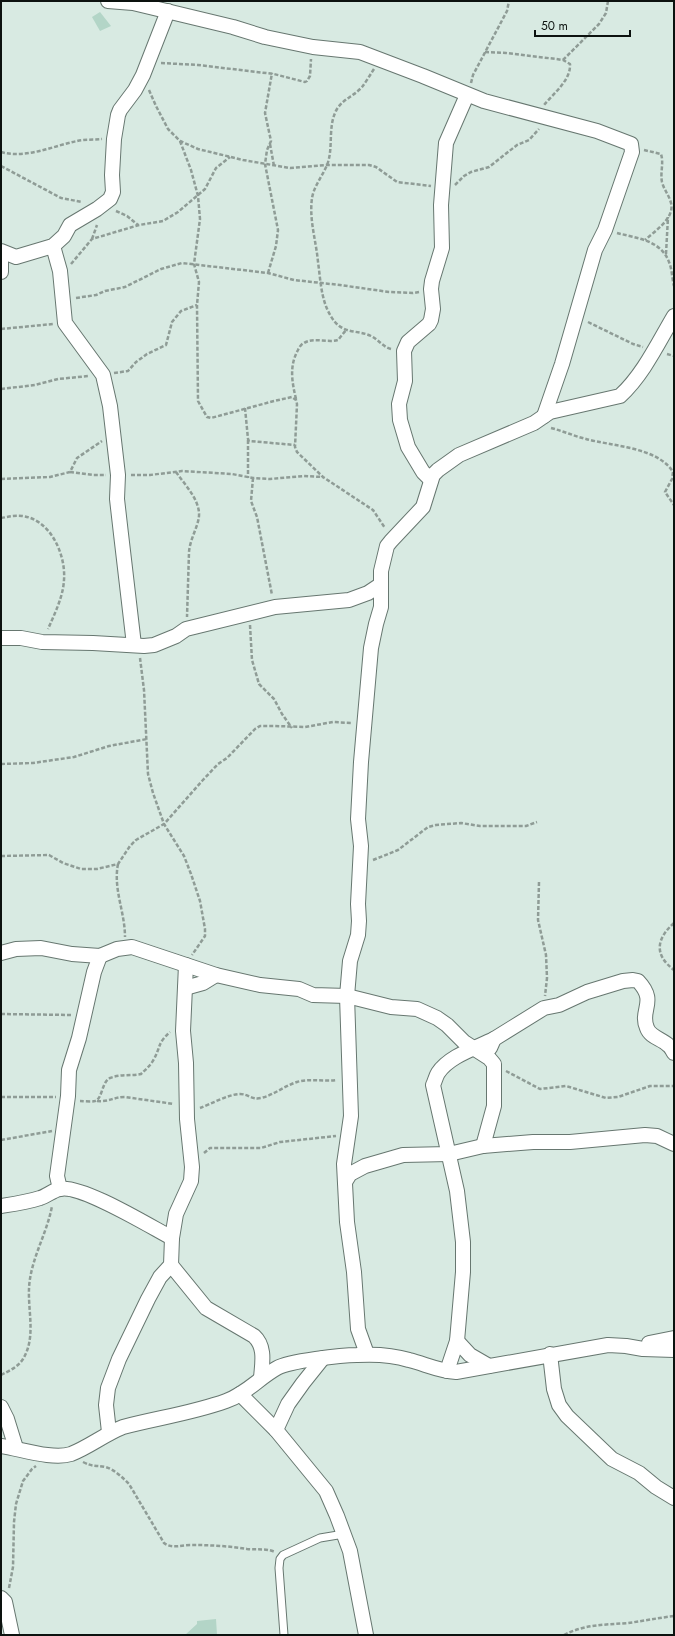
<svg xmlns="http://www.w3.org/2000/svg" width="675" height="1636" font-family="Jost,sans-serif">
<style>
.building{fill:#b3d5c7}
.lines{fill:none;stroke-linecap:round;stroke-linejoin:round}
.lane-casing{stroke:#677770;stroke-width:9}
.street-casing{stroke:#677770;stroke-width:16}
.path{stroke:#8f9c96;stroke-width:2.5;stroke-dasharray:4 2;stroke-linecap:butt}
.lane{stroke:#fff;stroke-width:7}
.street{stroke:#fff;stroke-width:14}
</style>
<rect width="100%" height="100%" fill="#d8eae2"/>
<g class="building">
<polygon points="100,12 111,26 100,31 92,17"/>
<polygon points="216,1619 217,1635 185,1635 197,1624 197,1621"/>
</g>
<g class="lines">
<g class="lane-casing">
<polyline id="lane" points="284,1635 279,1568 280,1559 283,1555 320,1538 344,1534"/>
</g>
<g class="street-casing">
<g id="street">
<polyline points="108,1 133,3 233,27 265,37 313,47 360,52 423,76 484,101 597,131 631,144 632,152 605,230 595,250 562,364 544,416"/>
<polyline points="53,246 60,271 65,323 103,375 110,406 118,475 117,499 121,534 134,645"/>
<polyline points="1,251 16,257 53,246 64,236 70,225 97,209 110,199 113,192 112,175 114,139 118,115 120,110 135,90 143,75 168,11"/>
<polyline points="1,257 1,272"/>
<polyline points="431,480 423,472 408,447 400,420 399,404 405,381 404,351 408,342 429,324 431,320 433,309 431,289 432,281 442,248 441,205 446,143 467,95"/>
<polyline points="1,638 21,638 42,642 93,643 144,646 154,645 176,636 186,629 275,607 349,600 368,593 380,585"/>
<polyline points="1,953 16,949 41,948 72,954 100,956 117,949 132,947 216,975 260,985 299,989 313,995 347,996 391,1007 417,1009 437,1018 447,1025 464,1042 489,1058 494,1064 494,1106 483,1146"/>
<polyline points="185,988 203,983 216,975"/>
<path d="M490,1048L494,1039L544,1008L559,1005L587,992L623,981L633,980L638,981C658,1002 639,1010 647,1028C650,1037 662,1039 668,1045C671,1047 672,1050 674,1053"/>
<polyline points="345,1182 350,1174 365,1166 403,1155 449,1154 483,1146 533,1142 570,1142 645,1135 657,1136 674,1144"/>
<polyline points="60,1189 57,1176 68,1096 69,1070 79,1038 94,972 100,956"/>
<path d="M1,1206C14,1204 28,1202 40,1198C47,1196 53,1190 60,1189C81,1184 151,1227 172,1238"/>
<path d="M171,1265L206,1308L254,1336C266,1347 262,1364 261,1378"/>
<polyline points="457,1341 470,1355 489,1366"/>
<polyline points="649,1343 674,1338"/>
<path d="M367,1354L358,1329L354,1272L347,1222L344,1164L351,1116L347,996L350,961L358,935L359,921L358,904L361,846L358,819L361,762L371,648L376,624L381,607V571L387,546L391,541L423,507L433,475L438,470L459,455L534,423L550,412L620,396C643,375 658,343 674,316"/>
<polyline points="550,1354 554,1389 559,1405 567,1416 612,1459 639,1473 656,1487 674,1498"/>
<path d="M447,1371L457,1341L463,1272V1242L457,1191L433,1085C435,1081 436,1076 438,1073C449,1056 476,1048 494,1039"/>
<polyline points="240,1394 276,1430 326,1491 337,1516 350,1551 366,1635"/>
<polyline points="1,1407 7,1419 16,1448"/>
<polyline points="276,1430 288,1404 303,1383 323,1358"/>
<polyline points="109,1432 106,1405 108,1388 119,1359 148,1299 160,1277 171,1265 172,1238 176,1214 191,1181 192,1167 187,1119 186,1063 183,1031 186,965"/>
<path d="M1,1446C21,1449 53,1460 71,1454C89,1447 105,1434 123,1427C157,1418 193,1413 226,1401C246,1394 259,1378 277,1368C289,1361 342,1355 357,1355C374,1354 393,1355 409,1360C425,1364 439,1371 456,1372L608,1345L626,1346L643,1349L674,1350"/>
<polyline points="1,1598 5,1602 12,1635"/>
</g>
</g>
<g class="path">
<path d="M485,52L506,53L556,59L563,60L570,64C571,80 554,93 544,105"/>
<polyline points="563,60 599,24 606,13 608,1"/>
<polyline points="161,63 198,65 274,74 305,82 307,81 310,76 311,59"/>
<path d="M374,69C370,75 366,82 362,87C354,96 343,99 337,109C327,126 334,148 327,165C322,177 314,186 312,198C309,220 316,240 318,262C321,283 321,305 335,322C345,334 359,330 371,336C379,340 383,347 391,349"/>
<polyline points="471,83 473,75 507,11 509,1"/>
<polyline points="149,90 156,106 168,129 180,141 198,149 243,160 290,168 327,165 369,165 376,167 397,182 431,186"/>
<polyline points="180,141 191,170 198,196 200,219 194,264 199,282 197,305 198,401 207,417 211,418 274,401 292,397 296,400 297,404 295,447 297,452 323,477 373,510 385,528"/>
<polyline points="270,144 274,166"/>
<path d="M644,150L661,154C664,163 660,173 662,182C664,190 669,195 671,203C675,218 655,231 645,240"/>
<path d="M1,152C26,159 53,146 77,141C85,139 94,140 102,139"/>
<polyline points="1,166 61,198 82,202"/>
<polyline points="455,185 464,176 471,172 489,167 517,145 529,140 539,129"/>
<polyline points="116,211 127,216 138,225"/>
<path d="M617,233C636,238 661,240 669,262C672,269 672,278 674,286"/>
<polyline points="92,239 97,225"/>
<polyline points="666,254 668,217"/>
<polyline points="71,264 92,239 139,225 163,221 178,212 205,189 216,168 230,157"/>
<polyline points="268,273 276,246 278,230 265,164 267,150 271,141 265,113 272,73"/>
<polyline points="76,298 96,295 105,291 125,287 161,269 182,263 268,273 294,280 340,285 389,292 413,293 419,292"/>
<polyline points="588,322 633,344 643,347"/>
<polyline points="1,329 53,324"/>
<polyline points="667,354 674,356"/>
<polyline points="114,373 128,371 136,362 147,354 166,345 172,322 181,311 197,305"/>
<polyline points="1,389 35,385 58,379 89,376"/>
<path d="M296,399C292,382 289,366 298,350C299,348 301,344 304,343C313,337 328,343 338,340L346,330"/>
<polyline points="245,408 248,439 249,441 295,445"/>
<path d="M551,428C563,431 574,436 586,439C611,446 658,447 673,472L672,479L665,492L674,505"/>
<polyline points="248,440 248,478"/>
<polyline points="70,472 93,475 106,475"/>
<path d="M176,472C185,485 200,500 199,516C198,527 190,539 189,552L187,617"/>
<polyline points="131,475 150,475 182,471 232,474 253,478 270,479 304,476 323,477"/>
<polyline points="253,478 251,501 257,517 272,595"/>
<polyline points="1,479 50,477 70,472 77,458 102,441"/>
<path d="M1,518C8,517 15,515 22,516C50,519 66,554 64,580C63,597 55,613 48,629"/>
<polyline points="250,625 252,660 259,684 274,699 282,714 292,728"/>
<polyline points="140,658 144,690 148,774 153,793 164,824 184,856 191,874 200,901 205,929 205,936 192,955"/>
<polyline points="1,764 33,763 74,757 109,746 147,739"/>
<polyline points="1,856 49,855 63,863 81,869 97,869 118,864 130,846 136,840 164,824 202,781 218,764 227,758 255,729 260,726 274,726 305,727 333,722 351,723"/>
<polyline points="373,860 398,850 428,827 436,825 461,823 480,826 526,826 537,822"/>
<path d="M118,864C113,889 125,912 125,937"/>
<polyline points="539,882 538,920 546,955 547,978 545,996"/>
<path d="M674,923C656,939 654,955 674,970"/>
<polyline points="1,1014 72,1015"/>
<polyline points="506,1071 540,1089 566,1086 606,1098 618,1097 650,1086 674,1086"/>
<polyline points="1,1097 56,1097"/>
<path d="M80,1101C84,1101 91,1102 95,1101C103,1098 101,1083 110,1078C120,1074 131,1076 141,1074C146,1069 151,1065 154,1059C161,1046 157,1044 170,1032"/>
<path d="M97,1101C110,1102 113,1097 125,1097L174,1104"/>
<path d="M200,1108C211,1104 229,1094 240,1094C249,1094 251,1100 261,1098C274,1095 284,1086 297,1082C310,1078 324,1082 337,1080"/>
<polyline points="1,1140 52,1131"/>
<polyline points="204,1153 210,1148 261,1148 280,1142 336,1136"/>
<path d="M1,1375C9,1371 18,1367 23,1359C36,1338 28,1312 29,1289C30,1260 47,1234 52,1206"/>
<path d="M83,1462C93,1467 95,1465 105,1467C114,1469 123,1478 129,1484L164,1543C172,1549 181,1545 191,1545C210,1545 229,1546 247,1549C257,1550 266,1548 275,1552"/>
<polyline points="9,1588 13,1567 14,1522 16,1504 23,1481 32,1469 36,1466"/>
<path d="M564,1635C585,1624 605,1625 628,1623C643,1621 658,1618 674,1616"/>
</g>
<use href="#lane" class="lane"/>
<use href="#street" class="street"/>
</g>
<rect width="675" height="1636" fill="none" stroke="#0c120f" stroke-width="4"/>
<path d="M535 30v6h95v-6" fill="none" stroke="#0c120f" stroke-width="2"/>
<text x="541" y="30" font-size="12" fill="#0c120f" stroke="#d8eae2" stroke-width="3" paint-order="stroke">50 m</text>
</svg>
